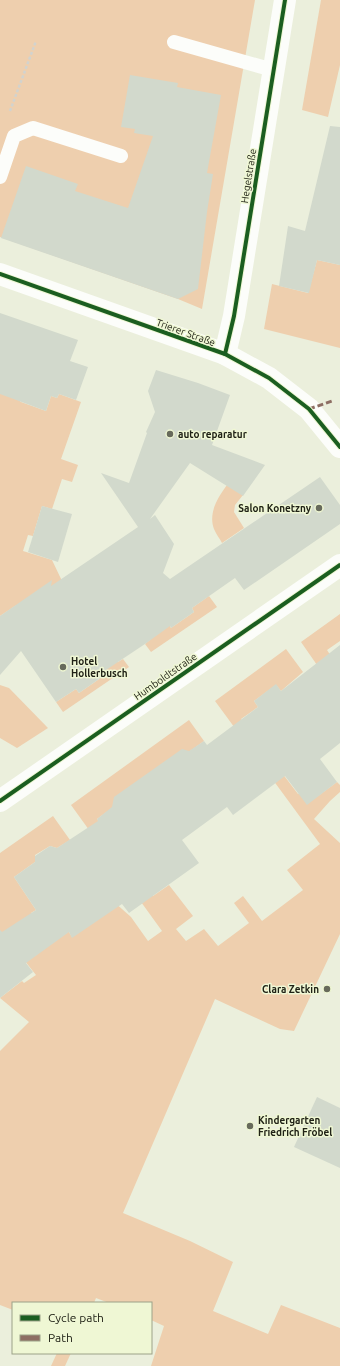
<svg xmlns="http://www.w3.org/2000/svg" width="340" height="1366" font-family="Ubuntu,sans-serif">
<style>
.green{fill:#eecfae}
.building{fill:#d2d9cc}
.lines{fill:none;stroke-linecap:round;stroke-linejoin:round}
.path{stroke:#d2d3ce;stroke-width:2.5;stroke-dasharray:3 2;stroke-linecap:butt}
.lane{stroke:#fcfdfa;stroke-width:14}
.street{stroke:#fcfdfa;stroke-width:22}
.secondary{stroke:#fcfdfa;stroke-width:22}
.quiet{stroke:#8d6e63;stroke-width:3;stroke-dasharray:6 3;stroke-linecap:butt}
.cycleway-casing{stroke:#eff7d4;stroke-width:6}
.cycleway{stroke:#1b5e20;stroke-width:4}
.poi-dot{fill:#676a5b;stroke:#eff7d4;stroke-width:1.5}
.labels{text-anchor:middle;stroke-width:3;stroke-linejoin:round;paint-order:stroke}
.street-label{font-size:10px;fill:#202216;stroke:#eff7d4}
.poi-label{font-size:10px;font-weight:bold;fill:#202216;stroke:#eff7d4;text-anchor:start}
</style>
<rect width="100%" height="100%" fill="#ebefdc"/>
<g class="green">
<polygon points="0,0 255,0 202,309 178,299 0,237"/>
<polygon points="321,0 340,0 340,65 328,117 302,110"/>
<polygon points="317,260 340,265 340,348 264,329 272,284 308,293"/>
<polygon points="0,386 21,402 46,411 51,396 57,398 59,394 81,402 61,459 78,465 72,482 62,479 52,509 42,506 33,536 28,535 23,551 52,560 62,581 15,606 0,616"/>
<path d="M227,485L243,495L235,505L234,512L244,528L222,543C220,539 216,534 214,529C208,513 218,497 227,485Z"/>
<polygon points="209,596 217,607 151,652 145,644 151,639 149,636 168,623 171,628 194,612 192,608"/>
<polygon points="340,614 340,641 327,650 340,670 340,698 301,642"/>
<polygon points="286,649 303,672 281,691 276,685 254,701 258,707 241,719 298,794 318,796 337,782 340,785 340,792 330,801 314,819 340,843 340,934 294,1031 280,1029 215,999 123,1213 190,1241 233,1262 213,1311 268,1334 281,1305 340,1328 340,1366 151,1366 164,1326 151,1320 151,1303 109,1303 96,1298 94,1303 13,1303 13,1310 0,1305 0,1051 29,1022 0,998 22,981 24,983 36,975 17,951 0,950 0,853 53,816 70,840 57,848 50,846 35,855 35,862 14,877 36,910 31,913 69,932 72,937 113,901 131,917 148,941 162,931 71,805 189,720 204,741 97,819 153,896 169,885 193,916 176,929 186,941 204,929 218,946 249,923 234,903 243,896 262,921 303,890 287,870 320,844 215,701"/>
<polygon points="116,659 118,662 123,659 129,667 63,712 56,702 76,689 79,693 102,677 98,671"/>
<polygon points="0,685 9,688 48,728 17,748 0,738"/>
<polygon points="57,1353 71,1353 65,1366 51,1366"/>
</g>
<g class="building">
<polygon points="130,75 178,83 177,87 221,95 207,173 213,174 207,212 198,289 178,299 1,238 26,166 78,184 75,191 128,208 153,136 134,133 135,129 121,127"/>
<polygon points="330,126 340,127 340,265 317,260 309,293 279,286 288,226 305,231"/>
<polygon points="0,313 78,340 70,361 88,367 76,400 59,394 57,398 51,396 46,411 0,394"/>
<polygon points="156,370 198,383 230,395 212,445 265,465 243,496 190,463 150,519 155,515 174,544 163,573 170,579 320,477 340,505 340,524 244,590 235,578 192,608 194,612 171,628 170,626 145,644 100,674 102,677 79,693 76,689 56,702 21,651 0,675 0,616 52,580 51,586 138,527 101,473 129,483 147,433 146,432 155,412 148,391"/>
<polygon points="42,506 72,514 58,562 28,552"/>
<polygon points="340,645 340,743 320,759 337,782 307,805 285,776 233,815 227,807 182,840 199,863 129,913 122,904 72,938 69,932 26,963 33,972 0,998 0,930 2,932 36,910 14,877 35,862 35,856 50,846 57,848 98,821 97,819 112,807 114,797 182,749 189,751 204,741 207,745 258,707 254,701 276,684 281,691"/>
<polygon points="317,1097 340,1108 340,1168 294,1147"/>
</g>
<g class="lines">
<polyline class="path" points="10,111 36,41"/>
<g class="lane">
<polyline points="174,42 273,70"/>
<polyline points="0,177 14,136 33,128 121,156"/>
</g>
<polyline class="street" points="225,354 234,316 285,0"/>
<g class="secondary">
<polyline points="0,274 225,354 269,378 309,409 340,447"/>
<polyline points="0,801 340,565"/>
</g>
<polyline class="quiet" points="309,409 332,401"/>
<g class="cycleway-casing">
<g id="cycleway">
<polyline points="0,274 225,354 269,378 309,409 340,447"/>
<polyline points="225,354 234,316 285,0"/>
<polyline points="0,801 340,565"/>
</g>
</g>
<use href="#cycleway" class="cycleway"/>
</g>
<g class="poi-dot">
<circle cx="170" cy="434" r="4"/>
<circle cx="319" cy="508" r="4"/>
<circle cx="63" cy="667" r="4"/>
<circle cx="327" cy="989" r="4"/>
<circle cx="250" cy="1126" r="4"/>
</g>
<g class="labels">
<g class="street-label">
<text transform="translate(248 176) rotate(-81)" y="4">Hegelstraße</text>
<text transform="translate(186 332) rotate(20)" y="4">Trierer Straße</text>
<text transform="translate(165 676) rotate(-35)" y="4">Humboldtstraße</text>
</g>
<g class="poi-label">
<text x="178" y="438">auto reparatur</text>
<text x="311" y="512" text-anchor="end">Salon Konetzny</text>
<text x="71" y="665">Hotel<tspan x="71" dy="12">Hollerbusch</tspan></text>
<text x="319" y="993" text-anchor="end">Clara Zetkin</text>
<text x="258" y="1124">Kindergarten<tspan x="258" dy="12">Friedrich Fröbel</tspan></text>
</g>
</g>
<rect x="12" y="1302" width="140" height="52" fill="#eff7d4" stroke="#9ca288"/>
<rect x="20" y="1315" width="20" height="6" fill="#1b5e20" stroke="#9ca288"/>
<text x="48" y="1322" font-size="12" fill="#202216">Cycle path</text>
<rect x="20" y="1335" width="20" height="6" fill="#8d6e63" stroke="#9ca288"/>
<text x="48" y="1342" font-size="12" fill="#202216">Path</text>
</svg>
